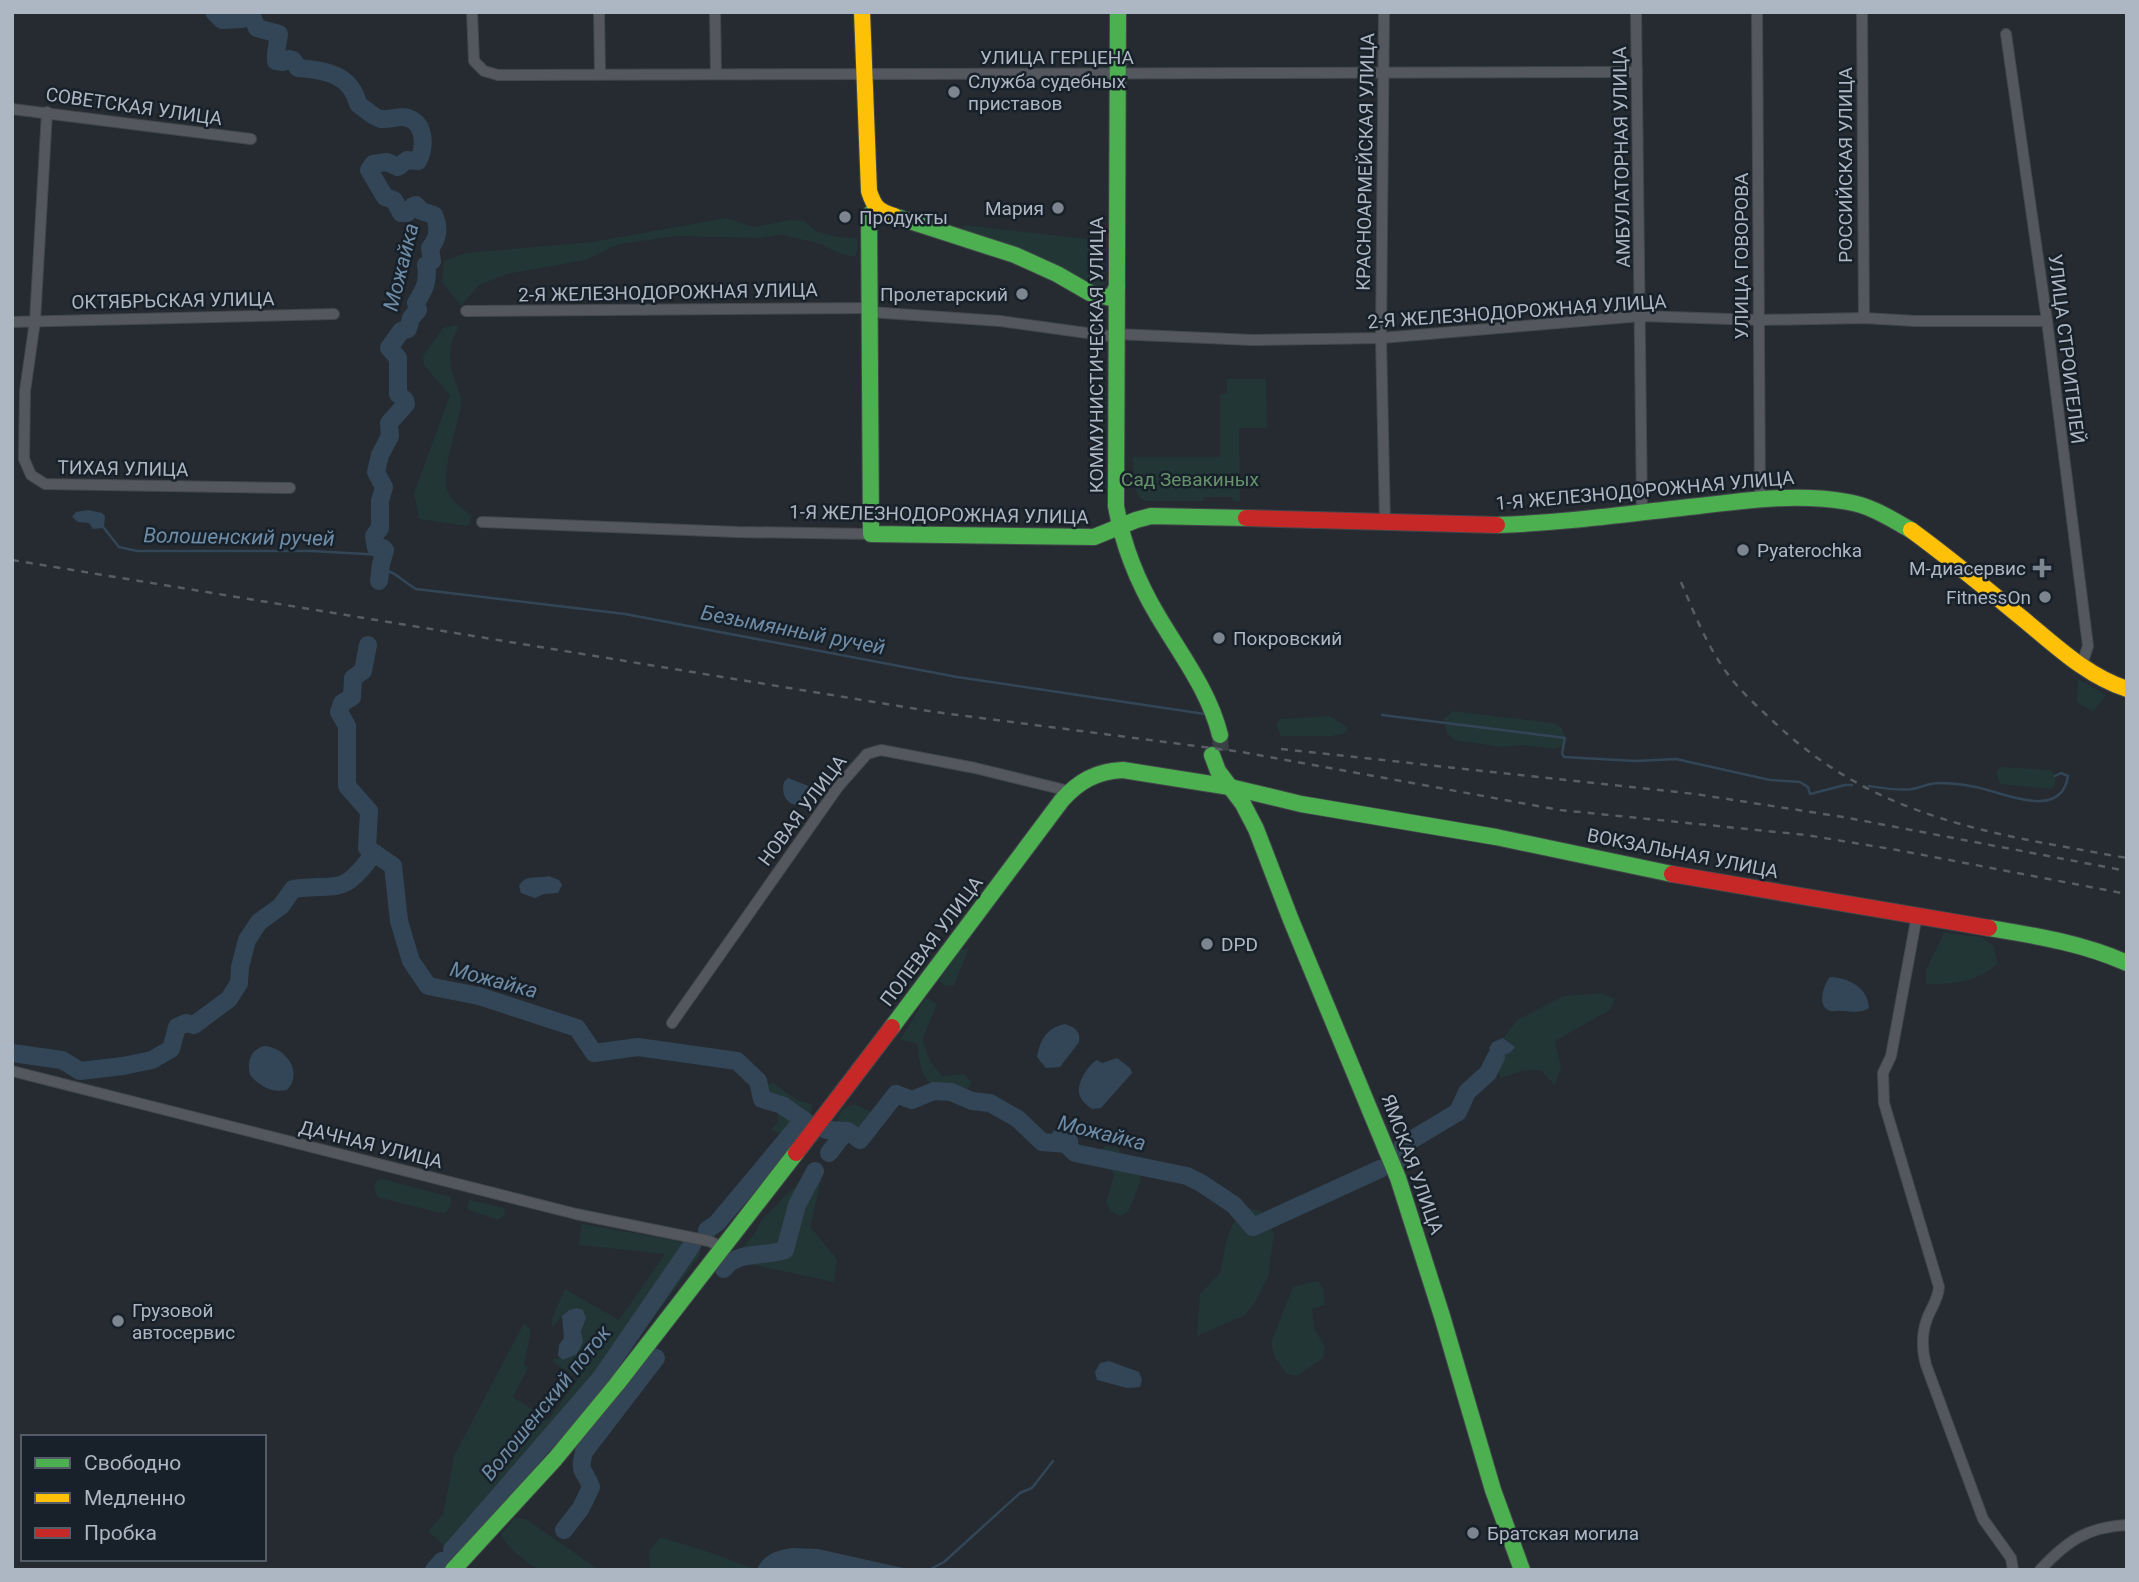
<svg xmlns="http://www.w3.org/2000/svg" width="2139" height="1582" font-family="Roboto,sans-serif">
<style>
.green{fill:#223636}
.water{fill:#324658}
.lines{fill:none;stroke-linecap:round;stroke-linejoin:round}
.stream{stroke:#324658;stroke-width:2.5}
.river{stroke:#324658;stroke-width:18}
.secondary-tunnel{stroke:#394046;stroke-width:16;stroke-dasharray:16 8;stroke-linecap:butt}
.street-casing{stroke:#42474b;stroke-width:12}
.fast-casing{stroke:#42474b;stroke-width:18}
.slow-casing{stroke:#42474b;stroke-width:18}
.jam-casing{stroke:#42474b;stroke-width:18}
.street{stroke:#54585e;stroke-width:10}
.fast{stroke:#4caf50;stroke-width:16}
.slow{stroke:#ffc107;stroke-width:16}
.jam{stroke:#c62828;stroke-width:16}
.rail{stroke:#575d62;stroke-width:2.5;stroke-dasharray:7 7;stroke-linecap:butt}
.poi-dot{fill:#7d8690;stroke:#18212a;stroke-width:2.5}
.labels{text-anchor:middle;stroke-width:5;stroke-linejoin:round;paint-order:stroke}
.street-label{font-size:19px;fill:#adb7c3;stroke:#18212a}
.poi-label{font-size:19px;fill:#adb7c3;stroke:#18212a;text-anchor:start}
.park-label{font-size:19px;fill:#66926b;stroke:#18212a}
.water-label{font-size:21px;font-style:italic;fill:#6e8ca6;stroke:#18212a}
</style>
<rect width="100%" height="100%" fill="#252b30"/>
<g class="green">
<polygon points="727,218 754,227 790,220 804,221 816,231 837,237 857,238 858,249 855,257 841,254 818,243 781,235 759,238 677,236 619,244 585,260 507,274 479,285 461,306 442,282 444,261 466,253 592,242"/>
<polygon points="964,225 1104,241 1105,290 1039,258 962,231"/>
<path d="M454,325L459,326C448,345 448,361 455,382C458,389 462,396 461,403C458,426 442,467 447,489C450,500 463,509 472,516L468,526L419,519L414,493L450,395L424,365L423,356L443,328Z"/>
<path d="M1227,379H1266L1267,428H1239L1240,501H1233V497H1204L1203,501H1145C1131,493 1134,472 1133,457H1220V394H1227Z"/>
<polygon points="2078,679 2106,695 2093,712 2077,702"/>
<polygon points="1453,711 1554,723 1562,728 1565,738 1563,746 1554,749 1522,745 1502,747 1454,740 1447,733 1444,719"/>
<polygon points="1330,716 1348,728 1344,734 1331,736 1281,736 1276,725 1281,719"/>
<polygon points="2000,767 2051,770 2055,776 2055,785 2051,789 2000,784 1996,773"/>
<path d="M1944,933L1980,937L1994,946L1997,964C1976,983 1954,984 1926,984V970Z"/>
<polygon points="969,948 954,986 944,985 939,981 960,950"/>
<polygon points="1601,993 1615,999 1610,1010 1555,1041 1561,1067 1555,1085 1540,1070 1521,1071 1501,1078 1497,1070 1501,1056 1510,1053 1509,1041 1503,1038 1517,1020 1564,996"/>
<path d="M926,997L937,1004L922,1040L930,1061L942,1076L964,1074L972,1082L959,1101C926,1082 921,1082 917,1043L900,1040Z"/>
<polygon points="773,1083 797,1100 812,1104 811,1111 783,1136 771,1129 778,1122 778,1113 763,1086"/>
<polygon points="854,1104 870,1112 871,1120 860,1131 839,1130 835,1126 842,1110"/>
<polygon points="1107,1146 1118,1148 1124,1158 1141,1170 1140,1182 1128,1212 1120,1216 1110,1211 1106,1203 1114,1175 1102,1149"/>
<polygon points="811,1171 819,1172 822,1176 810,1227 837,1259 834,1282 745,1263 739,1252 754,1234 763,1218"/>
<polygon points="382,1179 451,1197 451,1205 446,1213 436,1212 377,1197 374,1186 377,1180"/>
<polygon points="470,1200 504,1208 505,1214 498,1220 469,1210 467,1207"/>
<polygon points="1247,1208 1261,1211 1274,1233 1268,1277 1256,1301 1245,1315 1197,1336 1200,1294 1220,1273 1226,1243 1232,1225"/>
<path d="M584,1224L693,1244L699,1249L700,1255C627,1356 549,1450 465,1541L454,1552L450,1551L428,1531L443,1514L454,1456L524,1323L531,1330L524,1365L528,1368L513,1397L548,1420L578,1379L551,1360L559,1358L565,1360L581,1334L585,1321L577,1308L568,1310L552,1327V1318L565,1289L619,1320L665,1254L579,1245L581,1225Z"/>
<polygon points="1318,1281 1323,1288 1325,1305 1312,1309 1314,1328 1325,1347 1323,1358 1297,1376 1287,1374 1275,1358 1271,1343 1293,1287"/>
<path d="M515,1518L526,1519L599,1570C582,1570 559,1573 542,1570C532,1568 503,1544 501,1534Z"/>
<polygon points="660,1537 715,1554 757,1570 650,1570 649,1551"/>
</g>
<g class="water">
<polygon points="88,510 102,513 105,516 104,528 93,529 89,523 78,522 72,517 76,512"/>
<path d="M788,778L811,787L813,794L807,803C791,810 780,798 784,782Z"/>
<path d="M549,876L559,880L562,885L558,893L544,894L535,898L521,893L519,886C525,874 538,879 549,876Z"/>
<path d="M1830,977C1850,978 1868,988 1869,1008C1860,1014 1852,1011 1842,1011C1839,1010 1834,1012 1830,1011C1816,1006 1824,984 1830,977Z"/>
<path d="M1065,1024C1074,1027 1081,1031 1079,1042L1060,1067L1046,1068L1037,1057C1040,1039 1047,1028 1065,1024Z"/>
<path d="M1503,1038L1515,1047L1510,1053C1500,1056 1494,1059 1489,1048L1493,1042Z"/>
<path d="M264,1046C285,1047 304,1072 287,1090C272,1093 260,1087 250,1075C247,1062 250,1050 264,1046Z"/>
<path d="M1117,1058L1130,1068L1132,1073L1101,1108L1092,1109C1087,1105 1082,1102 1080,1096C1075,1085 1088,1065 1097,1060L1102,1063Z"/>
<path d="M1064,1128L1066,1132L1076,1133C1079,1139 1079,1148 1075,1153L1055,1150L1049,1143V1138L1055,1129Z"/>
<polygon points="577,1308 583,1310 586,1318 581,1332 583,1342 577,1354 563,1360 558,1356 559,1345 564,1338 562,1316 569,1310"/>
<polygon points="1109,1361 1139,1372 1142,1380 1140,1387 1127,1388 1097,1380 1095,1372 1100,1363"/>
<path d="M792,1548L818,1549L912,1570H757C762,1555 777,1550 792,1548Z"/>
</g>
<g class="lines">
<g class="stream">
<polyline points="104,528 119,547 137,551 312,551 383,555"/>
<path d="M381,569C395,571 403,582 416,589L625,614L957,677L1205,714"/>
<polyline points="1382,715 1565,738 1562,753 1564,757 1636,761 1676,759 1770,780 1800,782 1808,787 1810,794 1845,785 1852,785"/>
<path d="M1869,786C1882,788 1898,791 1912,789C1920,788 1929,783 1938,783C1955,783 1975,786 1991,791C2016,798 2062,816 2068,776L2061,773L2055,776"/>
<polyline points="929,1570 944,1562 1020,1493 1032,1488 1053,1461"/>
</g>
<g class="river">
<path d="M214,12L222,20L242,19L248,15L252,16L257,28L279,34C278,43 275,52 276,61L283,62L289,59L293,60L298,68C325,70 351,74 358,104C364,108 374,118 381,119C390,120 400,115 408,118C426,124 425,148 418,161L407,160L398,167L387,162L373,164L369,170L385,197L394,200L401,213H407L413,206L416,205L421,211L434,215C439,226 439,238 430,248L432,261L426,265C429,282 424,290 416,303L418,310L411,318L408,329L401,331L389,348L398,358V394L405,400L406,404L389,423L390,436L380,455L376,472L384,487L380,501V528L374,536L376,548H383L385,550L381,564L379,581"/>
<polyline points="368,645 363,671 353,678 352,697 342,703 339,712 347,726 347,786 369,811 367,848 393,866 399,921 411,961 428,986 479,996 577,1028 594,1053 638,1047 737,1061 758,1081 762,1099 782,1105 805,1121"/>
<path d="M12,1053L62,1060L80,1071L123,1066L152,1060L171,1049L177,1027L186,1023L194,1025L229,999L239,983L240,967L247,940L259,922L281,906L293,889C340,883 342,897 374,853"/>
<polyline points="826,1130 848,1131 860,1140 896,1094 912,1100 934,1091 951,1092 972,1101 990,1103 1018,1119 1042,1142 1066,1144 1075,1153 1187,1176 1201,1183 1234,1205 1253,1227 1380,1169"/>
<polyline points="829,1153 846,1131"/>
<polyline points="1399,1160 1402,1158 1403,1145 1458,1112 1467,1092 1488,1073 1496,1057"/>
<polyline points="707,1230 717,1223 803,1120"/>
<path d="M724,1269C737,1250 765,1257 785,1250L797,1205L815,1171"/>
<path d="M564,1530L581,1508L591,1487C585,1469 578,1475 584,1452L656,1358"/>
<polyline points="452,1550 600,1379 692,1245"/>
<polyline points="434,1570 442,1561"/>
</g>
<polyline class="secondary-tunnel" points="1220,735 1221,755"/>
<g class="street-casing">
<g id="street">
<polyline points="472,12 474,61 484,71 498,75 1637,72"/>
<polyline points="599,12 600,73"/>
<polyline points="715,12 716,74"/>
<polyline points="1384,12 1381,338 1385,522"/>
<polyline points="1636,12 1642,512"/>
<polyline points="1757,12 1760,499"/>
<polyline points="1862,12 1864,318"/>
<polyline points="2006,34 2047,321 2088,646 2081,667"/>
<polyline points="12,109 251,139"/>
<polyline points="47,112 35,321 25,391 24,459 31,475 45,484 290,488"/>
<polyline points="466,311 870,308"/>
<polyline points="870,312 1000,321 1116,337"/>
<polyline points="12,322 334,314"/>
<polyline points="1116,334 1252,340 1381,338 1641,316 1759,320 1864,318 1915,321 2047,321"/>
<polyline points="482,522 737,532 871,534"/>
<path d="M1917,915L1891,1056L1883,1073L1884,1103L1939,1287C1938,1300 1931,1308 1927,1319C1921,1335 1922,1350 1926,1365L1983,1519L2011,1558L2013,1570"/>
<polyline points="672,1023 838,787 867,754 881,750 975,768 1069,791"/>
<polyline points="12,1071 576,1214 709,1241 722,1247"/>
<path d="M2040,1570C2067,1541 2087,1527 2127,1525"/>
</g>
</g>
<g class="fast-casing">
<g id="fast">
<path d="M1118,12L1116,506C1123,546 1137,581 1158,616C1181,655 1209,691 1220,735"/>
<polyline points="877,209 869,215 871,534 1094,537 1136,520 1151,516 1246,518"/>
<polyline points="894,216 1015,255 1057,274 1090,293 1111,298 1117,287"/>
<path d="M1497,525C1565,523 1632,513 1699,506C1748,500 1799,493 1848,502C1872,506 1891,519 1911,530"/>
<polyline points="1212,755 1218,771 1243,804 1256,829 1291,920 1398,1178 1442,1316 1493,1490 1522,1570"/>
<path d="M1989,928C2037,936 2082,943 2127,963"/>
<path d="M892,1027L1062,800C1079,781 1097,771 1123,770L1230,787L1301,804L1496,837L1672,874"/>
<polyline points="453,1570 555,1459 617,1384 796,1153"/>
</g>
</g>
<g class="slow-casing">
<g id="slow">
<path d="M862,12L869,191C874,207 878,211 894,216"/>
<path d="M1911,530C1948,557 1982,585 2017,614C2052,642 2084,675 2127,689"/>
</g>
</g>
<g class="jam-casing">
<g id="jam">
<polyline points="1246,518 1497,525"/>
<polyline points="1672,874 1989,928"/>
<polyline points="796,1153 892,1027"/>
</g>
</g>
<use href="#street" class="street"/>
<use href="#fast" class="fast"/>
<use href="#slow" class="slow"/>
<use href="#jam" class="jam"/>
<g class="rail">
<polyline points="12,560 935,712 1242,752 1560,810 1806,835 1897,850 2127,894"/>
<path d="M1681,582C1694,613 1707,646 1727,673C1740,691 1758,707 1775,723C1878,820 1994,834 2127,858"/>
<polyline points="1281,749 1695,794 1843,817 2127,871"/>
</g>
</g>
<g class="poi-dot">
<circle cx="954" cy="92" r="7"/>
<circle cx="1058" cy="208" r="7"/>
<circle cx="845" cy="217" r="7"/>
<circle cx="1022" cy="294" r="7"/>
<circle cx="1743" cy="550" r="7"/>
<path d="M2038.5 557.5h7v7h7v7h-7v7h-7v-7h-7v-7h7z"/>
<circle cx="2045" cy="597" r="7"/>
<circle cx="1219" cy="638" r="7"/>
<circle cx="1207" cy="944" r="7"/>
<circle cx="118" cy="1321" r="7"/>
<circle cx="1473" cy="1533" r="7"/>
</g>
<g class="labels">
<g class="street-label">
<text x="1057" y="64">УЛИЦА ГЕРЦЕНА</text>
<text transform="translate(134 106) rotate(8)" y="7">СОВЕТСКАЯ УЛИЦА</text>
<text transform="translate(1621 157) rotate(-91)" y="7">АМБУЛАТОРНАЯ УЛИЦА</text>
<text transform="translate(1365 162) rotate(-89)" y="7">КРАСНОАРМЕЙСКАЯ УЛИЦА</text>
<text transform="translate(1845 165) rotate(-90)" y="7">РОССИЙСКАЯ УЛИЦА</text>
<text transform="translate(1741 256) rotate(-90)" y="7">УЛИЦА ГОВОРОВА</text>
<text transform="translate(668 292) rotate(-1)" y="7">2-Я ЖЕЛЕЗНОДОРОЖНАЯ УЛИЦА</text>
<text transform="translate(173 300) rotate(-1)" y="7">ОКТЯБРЬСКАЯ УЛИЦА</text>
<text transform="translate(1517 311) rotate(-4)" y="7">2-Я ЖЕЛЕЗНОДОРОЖНАЯ УЛИЦА</text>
<text transform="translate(2067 349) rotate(83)" y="7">УЛИЦА СТРОИТЕЛЕЙ</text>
<text transform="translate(1096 355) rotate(-90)" y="7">КОММУНИСТИЧЕСКАЯ УЛИЦА</text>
<text transform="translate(123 468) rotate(1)" y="7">ТИХАЯ УЛИЦА</text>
<text transform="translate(1645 490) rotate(-5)" y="7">1-Я ЖЕЛЕЗНОДОРОЖНАЯ УЛИЦА</text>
<text transform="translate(939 514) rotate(1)" y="7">1-Я ЖЕЛЕЗНОДОРОЖНАЯ УЛИЦА</text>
<text transform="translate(802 810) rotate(-53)" y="7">НОВАЯ УЛИЦА</text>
<text transform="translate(1683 853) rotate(11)" y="7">ВОКЗАЛЬНАЯ УЛИЦА</text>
<text transform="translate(931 941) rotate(-53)" y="7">ПОЛЕВАЯ УЛИЦА</text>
<text transform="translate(371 1144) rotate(14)" y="7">ДАЧНАЯ УЛИЦА</text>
<text transform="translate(1413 1164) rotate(70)" y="7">ЯМСКАЯ УЛИЦА</text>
</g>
<g class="poi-label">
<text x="968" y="88">Служба судебных<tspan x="968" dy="22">приставов</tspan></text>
<text x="1044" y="215" text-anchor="end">Мария</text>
<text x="859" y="224">Продукты</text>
<text x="1008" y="301" text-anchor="end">Пролетарский</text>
<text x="1757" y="557">Pyaterochka</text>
<text x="2026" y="575" text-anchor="end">М-диасервис</text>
<text x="2031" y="604" text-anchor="end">FitnessOn</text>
<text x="1233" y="645">Покровский</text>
<text x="1221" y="951">DPD</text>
<text x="132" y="1317">Грузовой<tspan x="132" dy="22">автосервис</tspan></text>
<text x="1487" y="1540">Братская могила</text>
</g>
<g class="park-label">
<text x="1190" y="486">Сад Зевакиных</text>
</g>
<g class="water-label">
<text transform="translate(401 267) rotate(-76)" y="7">Можайка</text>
<text transform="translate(239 537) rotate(1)" y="7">Волошенский ручей</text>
<text transform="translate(793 630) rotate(11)" y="7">Безымянный ручей</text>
<text transform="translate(494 980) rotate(15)" y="7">Можайка</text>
<text transform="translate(1102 1133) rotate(14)" y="7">Можайка</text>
<text transform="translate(546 1403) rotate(-51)" y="7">Волошенский поток</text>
</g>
</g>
<rect width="2139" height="1582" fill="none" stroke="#adb7c3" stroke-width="28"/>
<rect x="21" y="1435" width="245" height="126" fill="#18212a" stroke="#545d67" stroke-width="2"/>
<rect x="35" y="1458" width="35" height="10" fill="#4caf50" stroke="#545d67" stroke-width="2"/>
<text x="84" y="1470" font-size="21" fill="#adb7c3">Свободно</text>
<rect x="35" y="1493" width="35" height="10" fill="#ffc107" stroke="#545d67" stroke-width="2"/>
<text x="84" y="1505" font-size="21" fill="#adb7c3">Медленно</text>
<rect x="35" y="1528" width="35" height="10" fill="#c62828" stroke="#545d67" stroke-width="2"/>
<text x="84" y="1540" font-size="21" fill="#adb7c3">Пробка</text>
</svg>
